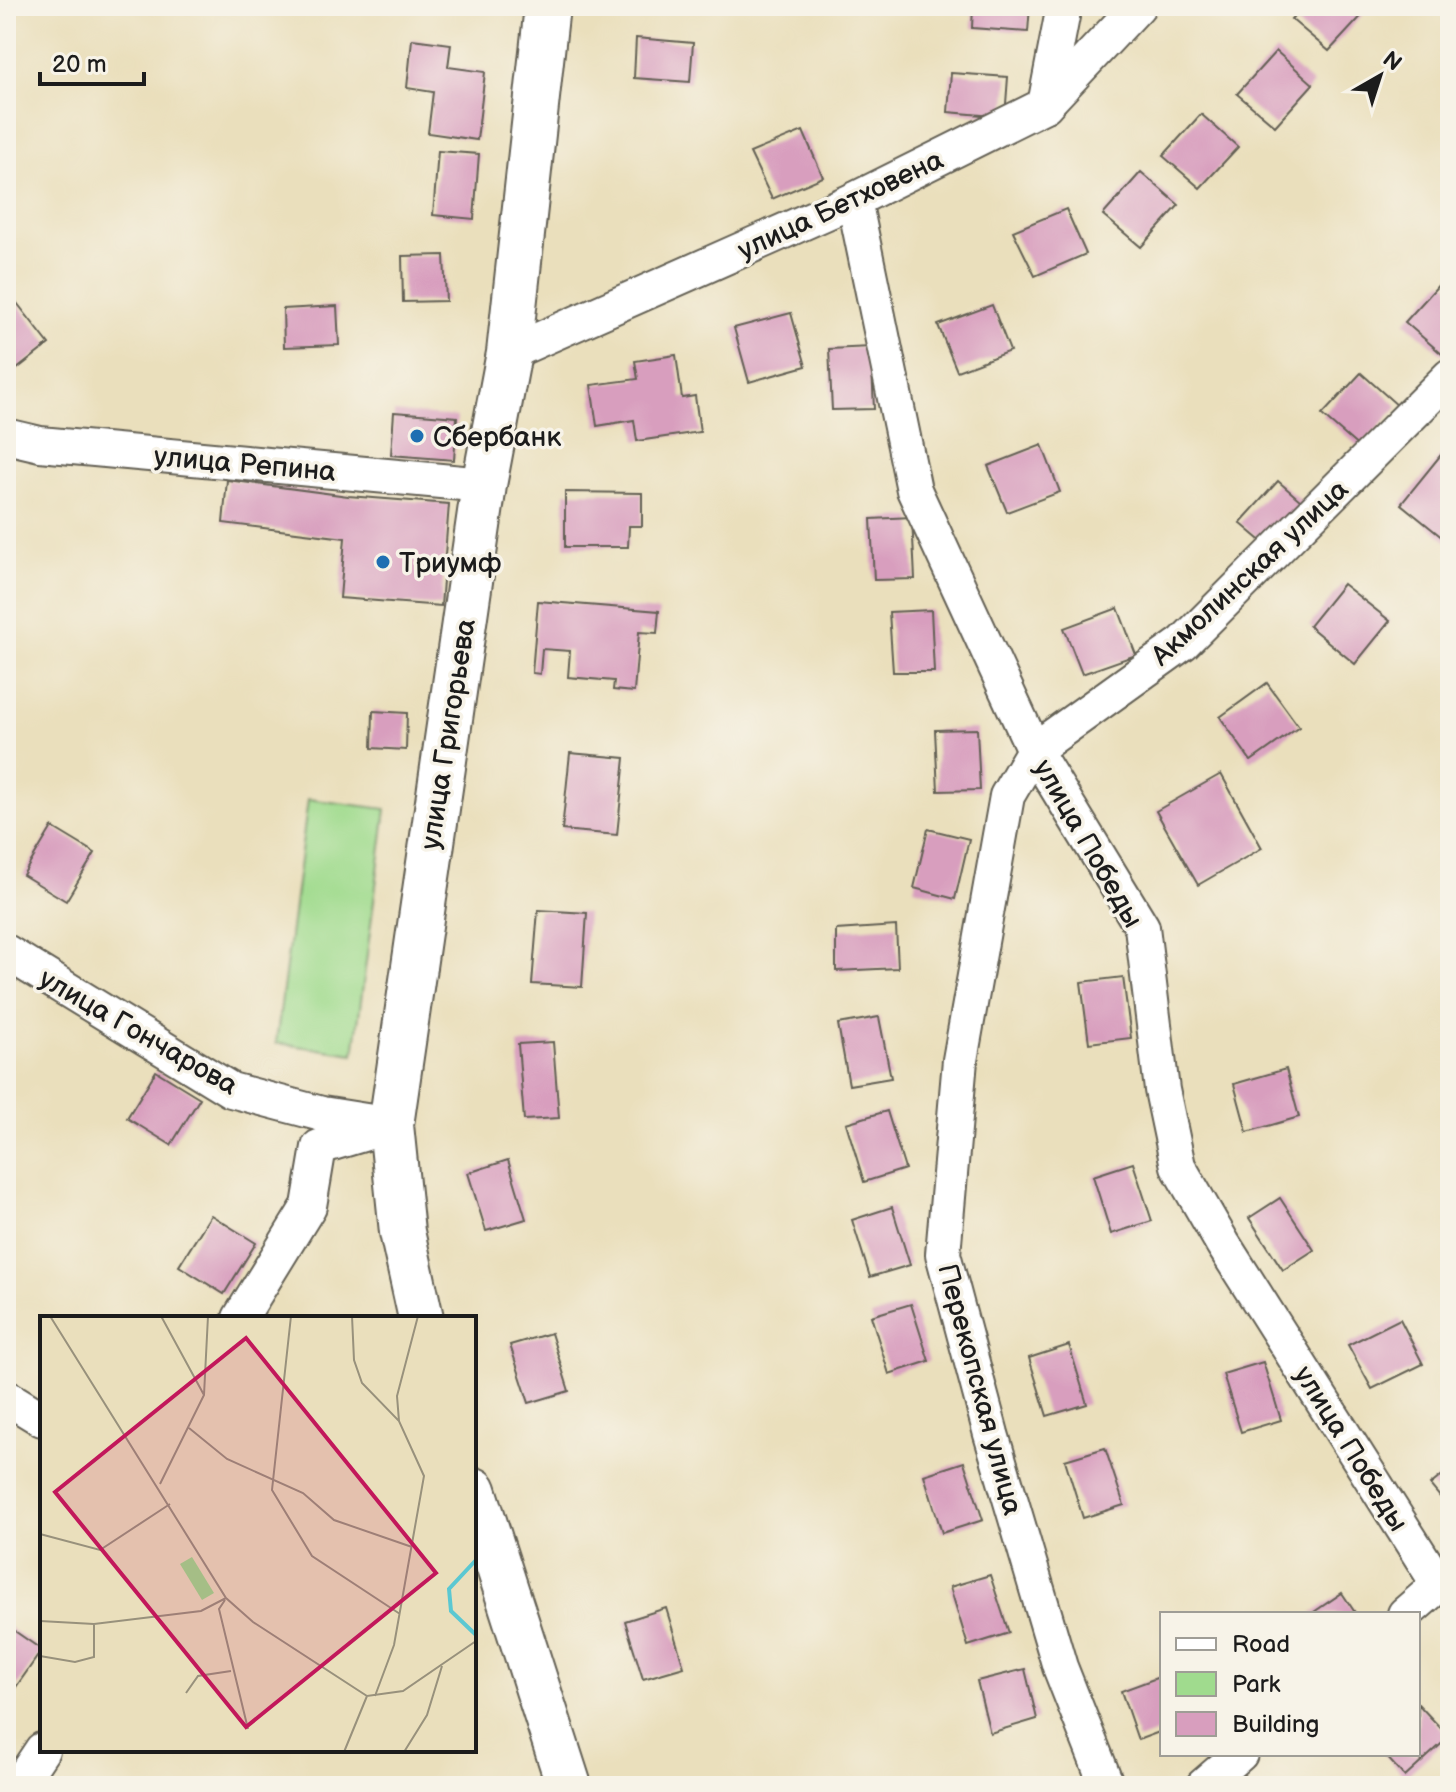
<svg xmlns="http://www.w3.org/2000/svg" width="1456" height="1792" font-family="'Balsamiq Sans',sans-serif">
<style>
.green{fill:#a0db8e;stroke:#5e7c55;stroke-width:2}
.building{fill:#d89ebe}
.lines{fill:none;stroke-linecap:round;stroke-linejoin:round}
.minor-casing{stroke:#646054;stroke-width:38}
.secondary-casing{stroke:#646054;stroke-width:48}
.minor{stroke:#fff;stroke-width:34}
.secondary{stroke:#fff;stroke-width:44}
.poi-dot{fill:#1f6fb2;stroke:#f7f3e8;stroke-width:3}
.labels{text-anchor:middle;stroke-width:7;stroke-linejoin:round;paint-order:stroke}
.street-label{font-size:28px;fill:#1c1c1c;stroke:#f7f3e8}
.poi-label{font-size:28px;fill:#1c1c1c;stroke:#f7f3e8;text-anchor:start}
.inset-river{fill:none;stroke:#5bc8d2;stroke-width:4}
.inset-road{fill:none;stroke:#98917c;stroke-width:2}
.view{fill:#c2185b;fill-opacity:0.15;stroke:#c2185b;stroke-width:4}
.inset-edge{fill:none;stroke:#1c1c1c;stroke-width:4}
</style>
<rect width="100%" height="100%" fill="#f7f3e8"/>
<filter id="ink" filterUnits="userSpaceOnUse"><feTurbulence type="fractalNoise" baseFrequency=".0125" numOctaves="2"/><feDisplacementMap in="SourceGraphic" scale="16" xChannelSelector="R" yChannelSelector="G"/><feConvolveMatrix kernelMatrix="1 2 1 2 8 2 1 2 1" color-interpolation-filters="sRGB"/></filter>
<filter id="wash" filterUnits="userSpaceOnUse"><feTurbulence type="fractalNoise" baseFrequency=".006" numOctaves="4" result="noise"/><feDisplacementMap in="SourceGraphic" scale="32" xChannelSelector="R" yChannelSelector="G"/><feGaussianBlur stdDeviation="1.8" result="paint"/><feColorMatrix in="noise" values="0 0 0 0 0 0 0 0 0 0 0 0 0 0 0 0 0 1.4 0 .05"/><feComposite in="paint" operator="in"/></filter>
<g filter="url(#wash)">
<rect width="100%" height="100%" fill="#eadfbc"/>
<polygon class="green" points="308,799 386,809 354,1054 276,1043"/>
<g id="blocks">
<g class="building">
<polygon points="973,6 1030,6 1028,32 972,28"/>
<polygon points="1303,6 1363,6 1367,10 1329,51 1291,19"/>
<polygon points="636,38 693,43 690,82 634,78"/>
<polygon points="412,39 451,44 448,67 485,72 477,140 428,133 433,92 407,88"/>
<polygon points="1276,51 1313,84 1275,126 1237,94"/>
<polygon points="951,73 1008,77 1005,117 948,112"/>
<polygon points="1201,114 1238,147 1200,188 1163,156"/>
<polygon points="803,131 823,177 772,199 750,153"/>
<polygon points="438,151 479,154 474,219 433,215"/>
<polygon points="1141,172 1179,205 1141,247 1103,215"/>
<polygon points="1066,209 1086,254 1035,276 1013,231"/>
<polygon points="444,255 446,301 403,302 402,256"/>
<polygon points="1443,280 1450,286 1450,347 1443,355 1405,322"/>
<polygon points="17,303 49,344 17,369 6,355 6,311"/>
<polygon points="992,305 1010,351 957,371 938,325"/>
<polygon points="337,306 339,345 284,347 283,309"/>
<polygon points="791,313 806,366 749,382 734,328"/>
<polygon points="871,347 874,409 832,410 829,349"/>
<polygon points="676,355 682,398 695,396 700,432 637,441 634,420 597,426 591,385 638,379 635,361"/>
<polygon points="1361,373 1398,406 1360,448 1322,415"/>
<polygon points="394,412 457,417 454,460 391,455"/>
<polygon points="1042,445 1060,492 1007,512 988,466"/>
<polygon points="1444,451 1450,456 1449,543 1401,504"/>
<polygon points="227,480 348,496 449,504 441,606 340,598 345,538 223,523"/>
<polygon points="1278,481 1316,514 1278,555 1240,523"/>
<polygon points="565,492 642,493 642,526 629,526 628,547 565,547"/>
<polygon points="912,517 915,579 874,580 871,519"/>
<polygon points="1343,584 1390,621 1355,664 1309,626"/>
<polygon points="538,601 659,611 657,633 639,632 634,692 613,690 614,681 568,677 570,651 542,649 540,674 532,673"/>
<polygon points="1118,608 1136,655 1082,674 1064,628"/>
<polygon points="931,610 934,672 893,672 889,612"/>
<polygon points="1267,683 1299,727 1251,761 1220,717"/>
<polygon points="373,711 407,713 406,750 372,748"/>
<polygon points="977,729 980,790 938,791 935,730"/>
<polygon points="570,753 625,758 617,835 562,830"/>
<polygon points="1221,774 1262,848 1198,885 1156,811"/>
<polygon points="52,827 95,853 66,901 23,875"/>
<polygon points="928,829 969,839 955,899 914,888"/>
<polygon points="538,910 587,913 582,987 532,984"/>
<polygon points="896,926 898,968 836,971 836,930"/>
<polygon points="1123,977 1131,1038 1089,1043 1081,982"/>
<polygon points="879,1017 891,1078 849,1085 838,1024"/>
<polygon points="553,1042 559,1118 524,1120 518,1044"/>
<polygon points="1286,1069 1299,1117 1247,1132 1234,1084"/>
<polygon points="156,1071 200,1098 171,1145 127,1118"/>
<polygon points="887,1111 905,1169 864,1182 846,1123"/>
<polygon points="508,1160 526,1219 486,1231 468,1173"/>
<polygon points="1133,1163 1152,1221 1111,1234 1093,1176"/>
<polygon points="1280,1198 1314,1250 1283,1270 1249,1218"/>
<polygon points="892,1207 910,1265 870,1277 852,1220"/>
<polygon points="211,1215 256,1243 224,1294 179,1266"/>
<polygon points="911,1304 929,1361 889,1374 871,1316"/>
<polygon points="1400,1319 1423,1364 1372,1389 1348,1345"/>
<polygon points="551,1333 569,1391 529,1403 510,1345"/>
<polygon points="1069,1345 1087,1404 1047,1416 1029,1358"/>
<polygon points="1263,1362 1281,1420 1241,1432 1223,1374"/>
<polygon points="1105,1448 1124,1505 1083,1518 1065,1460"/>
<polygon points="964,1462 983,1520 942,1533 924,1475"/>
<polygon points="1450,1469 1450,1509 1430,1485"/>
<polygon points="990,1575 1009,1633 968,1646 950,1587"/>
<polygon points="1342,1593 1356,1614 1311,1614"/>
<polygon points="666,1608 684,1667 643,1679 625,1621"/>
<polygon points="6,1625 42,1650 6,1701"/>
<polygon points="1025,1669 1037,1719 990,1733 977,1681"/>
<polygon points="1162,1676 1162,1731 1138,1740 1121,1691"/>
<polygon points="1418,1704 1449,1737 1405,1777 1384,1754 1418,1754"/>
</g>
</g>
</g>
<g filter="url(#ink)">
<use href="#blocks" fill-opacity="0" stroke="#646054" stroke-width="2"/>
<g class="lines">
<g class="minor-casing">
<g id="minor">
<polyline points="1045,105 1064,6"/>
<polyline points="854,200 914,490 1034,750 1142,927 1162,1090 1178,1166 1223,1244 1439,1585"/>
<polyline points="509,353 854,200 1045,105 1138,6"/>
<polyline points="6,436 40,444 484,485"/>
<polyline points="6,952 231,1090 322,1114 391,1125"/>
<polyline points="240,1318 309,1206 319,1147 383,1128"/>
<polyline points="6,1397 42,1419"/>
<polyline points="1405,1614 1450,1575"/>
<polyline points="18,1786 42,1750"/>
<polyline points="1107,1786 1060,1667 991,1434 943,1254 960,1060 1007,796 1034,750 1183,643 1450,376"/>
<polyline points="1203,1786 1240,1754"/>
</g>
</g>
<g class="secondary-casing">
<g id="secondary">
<polyline points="421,1318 402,1232 391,1125 484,485 509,353 547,6"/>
<polyline points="474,1490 569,1786"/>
</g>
</g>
<use href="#minor" class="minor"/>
<use href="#secondary" class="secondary"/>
</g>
</g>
<g class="poi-dot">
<circle cx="417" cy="436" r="8"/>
<circle cx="383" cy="562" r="8"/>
</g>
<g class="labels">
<g class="street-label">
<text transform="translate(840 204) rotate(-25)" y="10">улица Бетховена</text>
<text transform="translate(245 463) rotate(5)" y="10">улица Репина</text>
<text transform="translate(1249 572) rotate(-43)" y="10">Акмолинская улица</text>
<text transform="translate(447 734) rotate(-81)" y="10">улица Григорьева</text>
<text transform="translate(1089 843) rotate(60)" y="10">улица Победы</text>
<text transform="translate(139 1031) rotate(30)" y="10">улица Гончарова</text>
<text transform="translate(981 1389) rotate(75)" y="10">Перекопская улица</text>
<text transform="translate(1352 1448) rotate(58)" y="10">улица Победы</text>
</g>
<g class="poi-label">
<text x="433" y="446">Сбербанк</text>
<text x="399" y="572">Триумф</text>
</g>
</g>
<g transform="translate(40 1316)">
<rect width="436" height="436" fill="#eadfbc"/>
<path d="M152,241L174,277L162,284L140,248Z" fill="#a0db8e"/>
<path class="inset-river" d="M436,244L409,273L411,295L436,319"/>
<path class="inset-road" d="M10,0L186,282L213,306L327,380L363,375L436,325M121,0L164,79M251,0L232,174L272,240L360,298M312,0L314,44L322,67L359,105L384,160L354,329L335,380M359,105L357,80L378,0M149,112L187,143L263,177L294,204L372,231M120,168L164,79L168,0M0,218L60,234L130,188M185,284L179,293L208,413M0,305L54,308L161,295L186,282M0,340L35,346L54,341V308M146,377L158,360L191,355M304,436L327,380M364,436L387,399L402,350"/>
<path class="view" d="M206,22L396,257L206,411L15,176Z"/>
<rect width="436" height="436" class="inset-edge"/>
</g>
<rect width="1456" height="1792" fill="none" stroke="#f7f3e8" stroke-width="32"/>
<rect x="1160" y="1612" width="260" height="144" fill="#f7f3e8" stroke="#9f9d96" stroke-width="2"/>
<rect x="1176" y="1638" width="40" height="12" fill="#ffffff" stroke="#9f9d96" stroke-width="2"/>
<text x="1232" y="1652" font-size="24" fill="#1c1c1c">Road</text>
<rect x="1176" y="1672" width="40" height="24" fill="#a0db8e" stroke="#9f9d96" stroke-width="2"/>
<text x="1232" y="1692" font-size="24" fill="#1c1c1c">Park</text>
<rect x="1176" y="1712" width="40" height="24" fill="#d89ebe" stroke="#9f9d96" stroke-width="2"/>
<text x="1232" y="1732" font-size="24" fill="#1c1c1c">Building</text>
<g transform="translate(1380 76) rotate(39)" stroke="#f7f3e8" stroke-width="6" paint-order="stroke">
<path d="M0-6L14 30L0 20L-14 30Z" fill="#1c1c1c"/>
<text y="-12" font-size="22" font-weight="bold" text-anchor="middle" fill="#1c1c1c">N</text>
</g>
<path d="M40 72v12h104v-12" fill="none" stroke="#1c1c1c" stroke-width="4"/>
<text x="52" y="72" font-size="24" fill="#1c1c1c" stroke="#f7f3e8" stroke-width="6" paint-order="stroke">20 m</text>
</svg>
